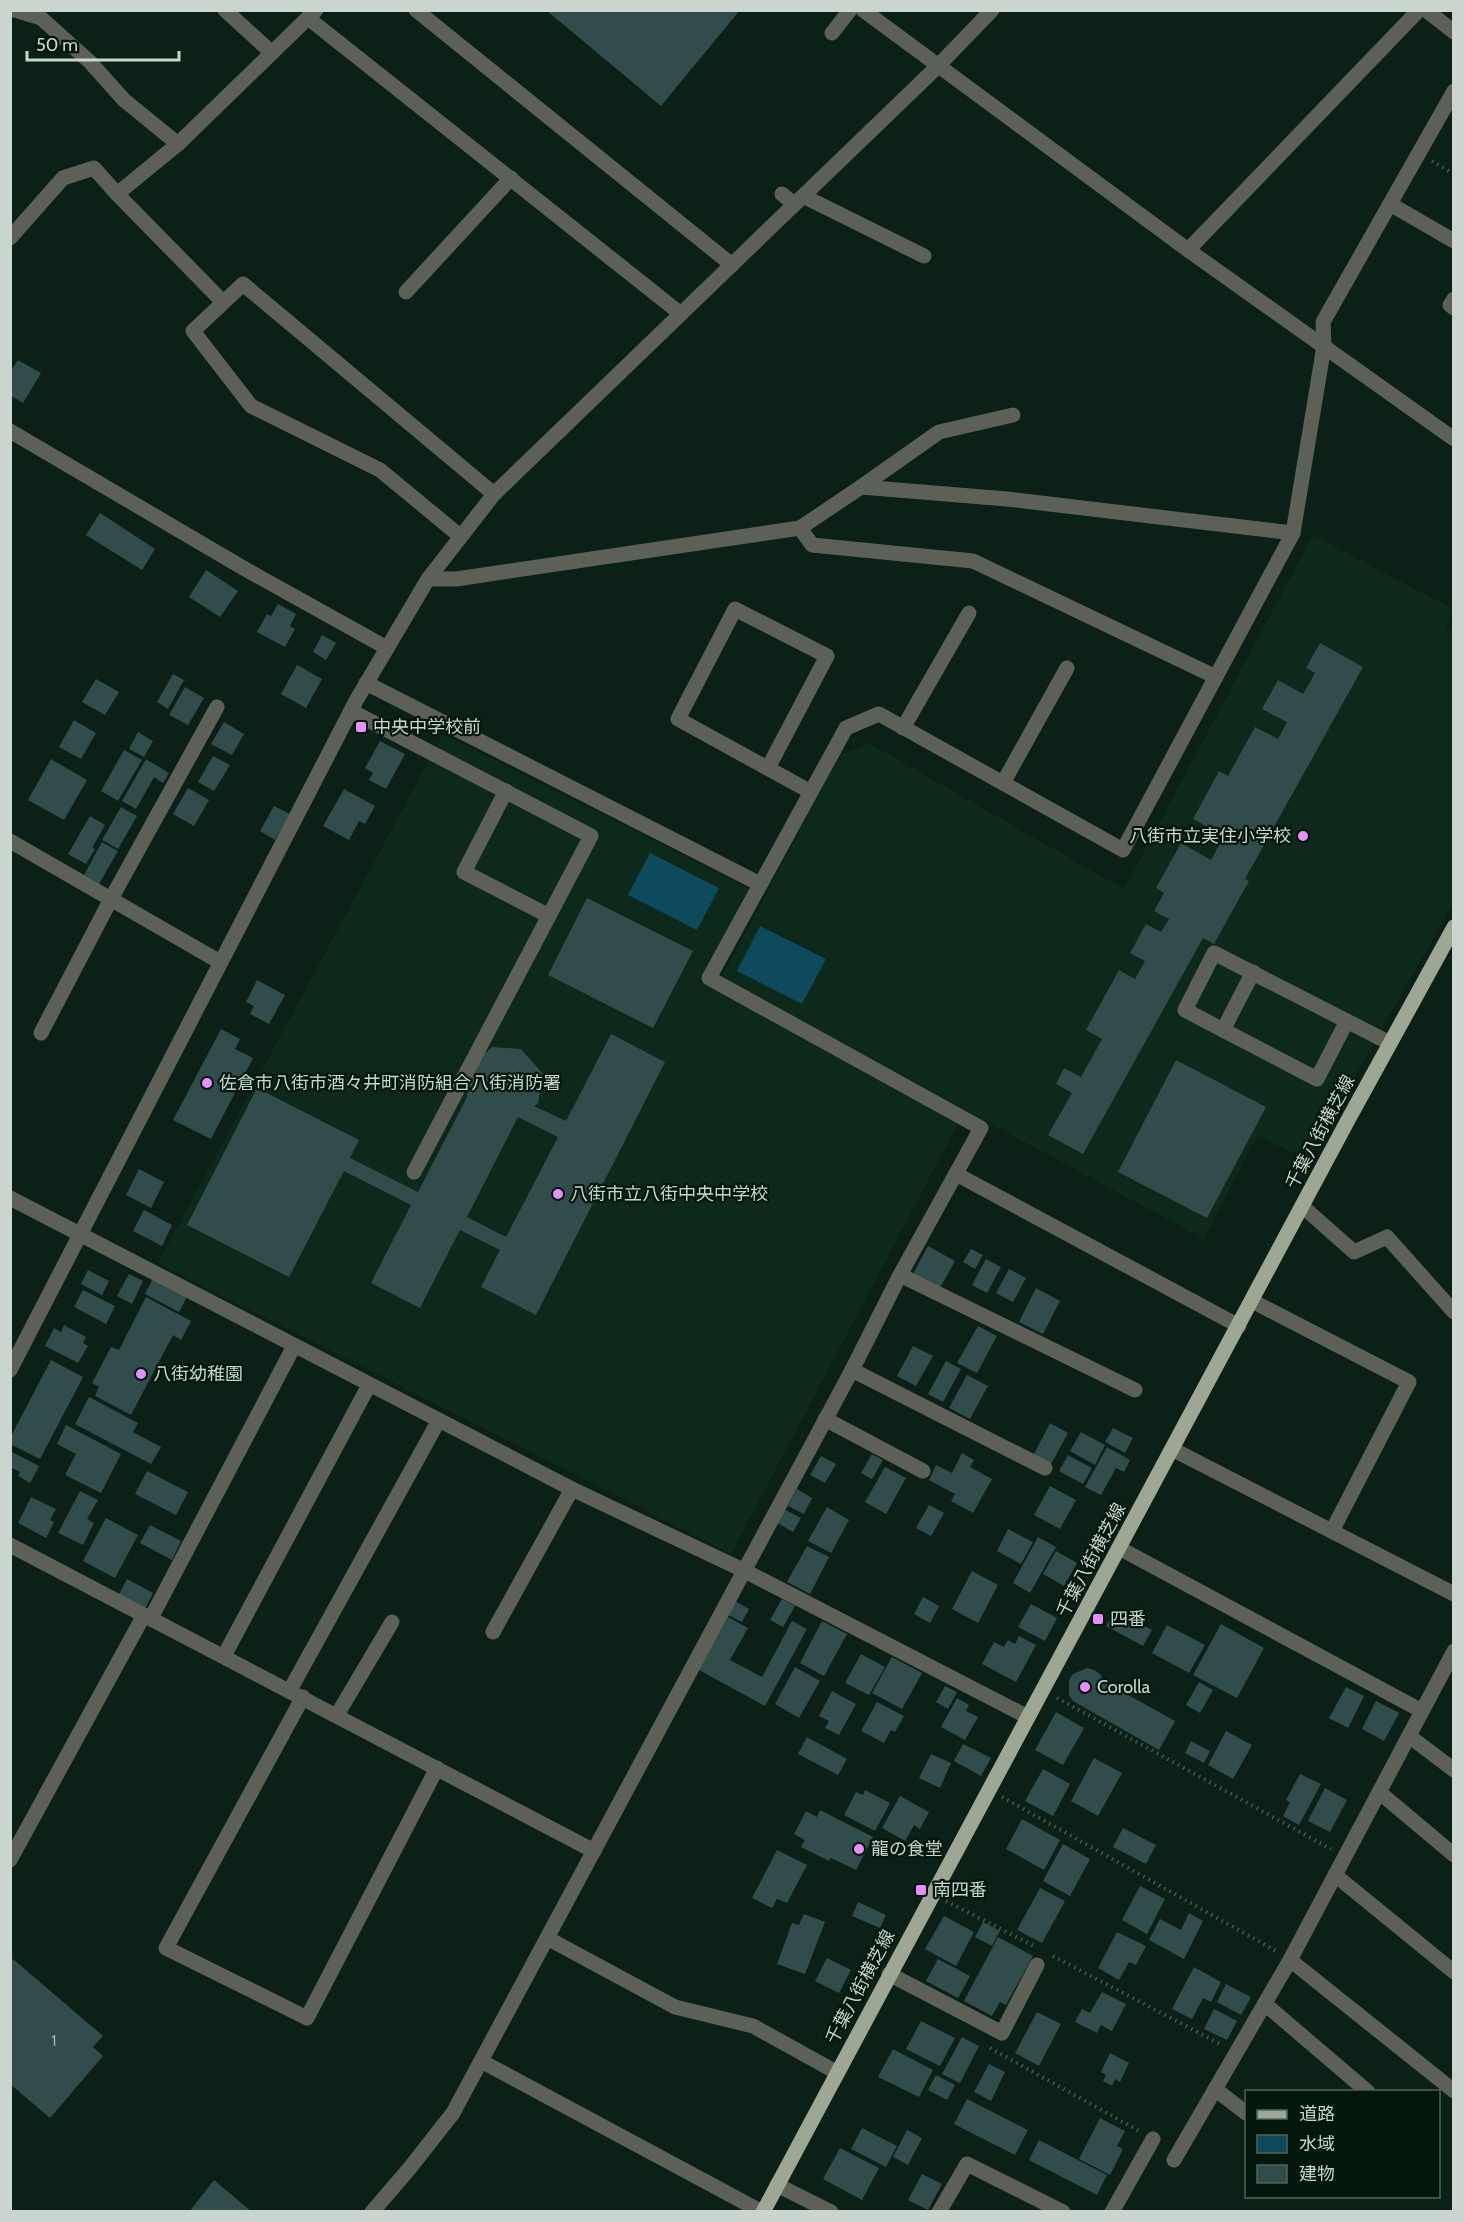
<svg xmlns="http://www.w3.org/2000/svg" width="1464" height="2222" font-family="Cabin,'Noto Sans JP',sans-serif">
<style>
.built{fill:#0c291b}
.water{fill:#0e4a5d}
.building{fill:#304c4b;fill-rule:evenodd}
.lines{fill:none;stroke-linecap:round;stroke-linejoin:round}
.path{stroke:#46584f;stroke-width:4;stroke-dasharray:1.5 4.5;stroke-linecap:butt}
.minor{stroke:#5c6057;stroke-width:15}
.major{stroke:#9ea794;stroke-width:15}
.poi-dot{fill:#e98efe;stroke:#03170d;stroke-width:2}
.labels{text-anchor:middle;stroke-width:4.5;stroke-linejoin:round;paint-order:stroke}
.number-label{font-size:15px;fill:#a3b3ad}
.poi-label{font-size:18px;fill:#c9d5ce;stroke:#03170d;text-anchor:start}
.street-label{font-size:18px;fill:#c9d5ce;stroke:#03170d}
</style>
<rect width="100%" height="100%" fill="#0b2016"/>
<g class="built">
<polygon points="1313,535 1453,609 1446,628 1454,632 1453,903 1308,1160 1257,1136 1204,1239 721,978 840,755 869,743 1124,889"/>
<polygon points="443,734 750,889 699,981 958,1124 731,1554 158,1263"/>
</g>
<g class="water">
<polygon points="650,853 719,888 697,930 628,895"/>
<polygon points="760,926 826,959 802,1004 737,971"/>
</g>
<g class="building">
<polygon points="546,10 740,10 661,106"/>
<polygon points="18,360 41,373 23,403 10,395 10,372"/>
<polygon points="100,513 155,549 142,570 86,535"/>
<polygon points="206,570 238,591 220,617 189,597"/>
<polygon points="278,604 296,614 290,626 295,629 285,647 257,632 267,614 271,616"/>
<polygon points="322,635 336,643 326,660 313,652"/>
<polygon points="1320,643 1363,667 1245,879 1249,881 1214,944 1203,938 1083,1154 1048,1135 1072,1093 1056,1084 1064,1068 1081,1077 1102,1039 1086,1030 1119,970 1135,979 1145,961 1130,953 1146,924 1161,932 1169,919 1154,911 1164,893 1156,888 1181,843 1211,860 1224,836 1193,819 1219,771 1228,776 1255,727 1278,739 1287,722 1262,709 1278,680 1303,694 1315,673 1306,668"/>
<polygon points="297,665 322,679 306,708 281,694"/>
<polygon points="173,674 184,680 168,709 157,702"/>
<polygon points="96,679 119,692 105,715 82,702"/>
<polygon points="185,687 204,698 188,725 169,715"/>
<polygon points="74,720 96,733 81,759 59,747"/>
<polygon points="224,722 244,734 232,755 211,744"/>
<polygon points="138,732 153,741 144,757 129,749"/>
<polygon points="380,741 405,754 386,789 369,780 373,773 365,768"/>
<polygon points="124,750 142,760 118,801 101,791"/>
<polygon points="213,756 230,765 214,791 198,782"/>
<polygon points="51,759 87,780 64,820 28,800"/>
<polygon points="146,759 169,773 163,783 154,777 136,809 122,801"/>
<polygon points="188,788 209,800 194,826 173,814"/>
<polygon points="344,789 375,806 365,824 359,821 349,840 323,826"/>
<polygon points="274,806 290,814 275,840 260,831"/>
<polygon points="121,807 137,816 118,849 102,840"/>
<polygon points="90,816 105,825 92,848 95,849 86,864 68,854"/>
<polygon points="102,842 118,851 99,884 84,875"/>
<polygon points="587,898 693,951 653,1028 548,975"/>
<polygon points="257,980 285,995 269,1024 250,1014 254,1006 246,1002"/>
<polygon points="221,1029 240,1039 235,1049 253,1058 211,1139 173,1120"/>
<path d="M611,1034L665,1062L536,1315L481,1287L500,1250L460,1230L420,1308L371,1283L411,1205L344,1171L289,1277L187,1225L257,1088L359,1140L350,1158L418,1192L467,1097L468,1069L492,1047L521,1049L543,1074L538,1103L534,1106L566,1121ZM518,1117L558,1137L506,1237L467,1217Z"/>
<polygon points="1176,1060 1266,1107 1207,1218 1118,1172"/>
<polygon points="139,1169 164,1182 151,1208 126,1195"/>
<polygon points="144,1210 172,1225 162,1246 133,1231"/>
<polygon points="928,1246 955,1261 940,1288 913,1274"/>
<polygon points="971,1249 983,1255 975,1269 963,1262"/>
<polygon points="986,1259 1001,1267 987,1293 972,1285"/>
<polygon points="1009,1269 1026,1278 1013,1302 996,1293"/>
<polygon points="88,1270 109,1281 102,1295 81,1284"/>
<polygon points="129,1274 143,1281 132,1304 117,1296"/>
<polygon points="153,1279 187,1297 179,1312 145,1294"/>
<polygon points="1036,1288 1060,1301 1043,1334 1019,1322"/>
<polygon points="83,1290 115,1306 106,1324 74,1307"/>
<polygon points="146,1297 191,1321 181,1340 173,1335 131,1415 95,1396 99,1387 92,1383 111,1347 119,1350"/>
<polygon points="64,1325 86,1337 83,1343 88,1346 78,1363 45,1346 54,1328 61,1332"/>
<polygon points="978,1326 997,1336 977,1373 957,1363"/>
<polygon points="913,1346 933,1356 916,1386 897,1376"/>
<polygon points="51,1360 83,1377 40,1459 10,1444 10,1438"/>
<polygon points="946,1361 961,1369 943,1402 928,1394"/>
<polygon points="967,1375 988,1386 970,1419 949,1408"/>
<polygon points="89,1397 138,1423 133,1432 161,1447 151,1464 75,1424"/>
<polygon points="1050,1423 1068,1433 1051,1464 1034,1454"/>
<polygon points="66,1425 121,1454 101,1493 65,1475 76,1454 57,1444"/>
<polygon points="1113,1428 1133,1438 1125,1453 1105,1442"/>
<polygon points="1081,1432 1105,1445 1095,1465 1070,1451"/>
<polygon points="1107,1447 1130,1460 1124,1472 1116,1468 1101,1495 1085,1487"/>
<polygon points="10,1451 39,1466 30,1483 18,1476 20,1472 10,1467"/>
<polygon points="962,1453 974,1460 970,1467 992,1479 973,1513 951,1501 955,1494 929,1480 936,1465 952,1473"/>
<polygon points="872,1454 883,1460 872,1479 861,1473"/>
<polygon points="1068,1455 1092,1468 1083,1484 1059,1471"/>
<polygon points="821,1456 836,1464 825,1483 810,1475"/>
<polygon points="885,1467 906,1478 886,1514 865,1502"/>
<polygon points="147,1471 188,1492 176,1515 135,1494"/>
<polygon points="1050,1486 1076,1500 1060,1529 1034,1515"/>
<polygon points="797,1489 812,1498 804,1514 788,1506"/>
<polygon points="80,1491 98,1500 87,1519 94,1523 83,1545 58,1533"/>
<polygon points="31,1497 56,1509 50,1520 54,1522 46,1538 18,1523"/>
<polygon points="929,1505 944,1513 931,1536 916,1528"/>
<polygon points="827,1507 849,1520 831,1553 808,1541"/>
<polygon points="784,1509 801,1518 793,1532 777,1523"/>
<polygon points="106,1518 138,1535 115,1578 83,1561"/>
<polygon points="150,1525 181,1541 172,1560 140,1543"/>
<polygon points="1008,1529 1033,1542 1021,1564 997,1551"/>
<polygon points="1038,1537 1056,1547 1030,1593 1013,1583"/>
<polygon points="807,1546 829,1557 810,1594 787,1582"/>
<polygon points="1056,1551 1077,1563 1064,1586 1043,1574"/>
<polygon points="972,1571 998,1585 978,1623 952,1609"/>
<polygon points="127,1579 153,1593 145,1609 118,1596"/>
<polygon points="923,1597 939,1606 930,1623 914,1614"/>
<polygon points="782,1599 795,1606 783,1627 770,1620"/>
<polygon points="735,1601 749,1609 742,1622 728,1615"/>
<polygon points="1031,1604 1057,1618 1045,1641 1018,1627"/>
<polygon points="1115,1610 1152,1630 1143,1646 1106,1626"/>
<polygon points="728,1617 748,1628 730,1660 762,1677 792,1621 807,1629 765,1706 699,1670"/>
<polygon points="822,1621 847,1634 824,1676 800,1663"/>
<polygon points="1221,1624 1264,1648 1237,1698 1193,1675"/>
<polygon points="1167,1625 1205,1645 1189,1673 1152,1653"/>
<polygon points="1019,1636 1036,1645 1016,1682 982,1664 994,1642 1004,1647 1008,1640 1015,1644"/>
<polygon points="861,1654 885,1667 869,1695 845,1683"/>
<polygon points="892,1657 922,1673 902,1709 872,1693"/>
<polygon points="795,1667 820,1681 799,1718 775,1704"/>
<polygon points="1087,1668 1094,1670 1100,1674 1105,1682 1175,1721 1159,1750 1073,1701 1069,1695 1069,1680 1073,1674"/>
<polygon points="1199,1682 1213,1690 1200,1713 1186,1705"/>
<polygon points="945,1686 957,1692 948,1709 936,1702"/>
<polygon points="1346,1687 1364,1696 1348,1728 1329,1718"/>
<polygon points="832,1691 856,1704 839,1735 825,1728 829,1721 819,1716"/>
<polygon points="957,1698 969,1705 966,1711 978,1717 965,1740 941,1727"/>
<polygon points="1376,1701 1399,1713 1384,1741 1362,1729"/>
<polygon points="877,1702 904,1716 895,1732 891,1730 884,1743 861,1731"/>
<polygon points="1056,1712 1084,1728 1063,1765 1035,1750"/>
<polygon points="1226,1731 1252,1745 1233,1779 1208,1765"/>
<polygon points="807,1737 847,1759 838,1775 798,1754"/>
<polygon points="1191,1741 1210,1751 1204,1763 1185,1753"/>
<polygon points="963,1744 991,1758 981,1776 954,1761"/>
<polygon points="931,1754 951,1763 940,1788 919,1778"/>
<polygon points="1094,1758 1122,1773 1098,1816 1071,1801"/>
<polygon points="1043,1769 1070,1784 1053,1816 1025,1801"/>
<polygon points="1300,1774 1321,1784 1299,1825 1283,1816 1290,1802 1286,1800"/>
<polygon points="1325,1788 1347,1800 1330,1832 1308,1821"/>
<polygon points="865,1790 890,1803 875,1831 844,1815 856,1792 863,1795"/>
<polygon points="900,1796 929,1812 920,1829 914,1825 905,1841 882,1828"/>
<polygon points="820,1810 873,1837 856,1870 831,1858 829,1861 801,1847 805,1840 794,1834 806,1811 817,1817"/>
<polygon points="1022,1819 1060,1840 1044,1870 1006,1849"/>
<polygon points="1123,1828 1156,1845 1146,1864 1113,1847"/>
<polygon points="1063,1844 1090,1859 1070,1896 1043,1881"/>
<polygon points="777,1850 807,1865 787,1903 777,1899 772,1908 752,1898"/>
<polygon points="1140,1886 1165,1899 1147,1934 1122,1920"/>
<polygon points="1040,1888 1065,1901 1042,1943 1017,1930"/>
<polygon points="858,1902 886,1915 880,1928 852,1916"/>
<polygon points="1189,1913 1203,1921 1184,1959 1149,1940 1160,1919 1181,1930"/>
<polygon points="804,1914 825,1922 805,1974 777,1964 792,1923 799,1925"/>
<polygon points="944,1916 974,1932 956,1966 925,1949"/>
<polygon points="983,1922 1000,1931 992,1946 975,1937"/>
<polygon points="1117,1932 1146,1946 1136,1965 1129,1962 1119,1980 1098,1968"/>
<polygon points="998,1937 1033,1956 1006,2005 1000,2002 992,2016 964,2001"/>
<polygon points="827,1958 851,1970 839,1993 815,1981"/>
<polygon points="13,1959 103,2036 93,2047 103,2056 50,2118 10,2084 10,1962"/>
<polygon points="938,1959 970,1976 958,1998 926,1981"/>
<polygon points="1194,1967 1221,1982 1211,2002 1203,1998 1192,2019 1172,2009"/>
<polygon points="1226,1984 1251,1997 1241,2015 1217,2002"/>
<polygon points="1102,1992 1126,2004 1112,2031 1101,2025 1097,2033 1075,2022 1082,2009 1090,2013"/>
<polygon points="1214,2009 1237,2021 1227,2040 1204,2029"/>
<polygon points="1037,2012 1061,2024 1039,2066 1015,2053"/>
<polygon points="921,2021 955,2038 940,2066 906,2049"/>
<polygon points="962,2037 979,2046 960,2083 942,2074"/>
<polygon points="893,2049 933,2070 919,2097 878,2077"/>
<polygon points="1110,2053 1129,2063 1120,2082 1115,2079 1112,2086 1103,2081 1106,2075 1101,2072"/>
<polygon points="989,2064 1005,2072 991,2101 974,2092"/>
<polygon points="936,2075 955,2085 947,2100 928,2090"/>
<polygon points="967,2099 1028,2130 1015,2155 954,2124"/>
<polygon points="1100,2118 1125,2131 1117,2146 1123,2149 1110,2175 1079,2159"/>
<polygon points="862,2128 897,2146 886,2167 851,2149"/>
<polygon points="907,2130 922,2138 908,2165 893,2157"/>
<polygon points="1039,2140 1107,2175 1097,2195 1029,2160"/>
<polygon points="840,2148 879,2168 862,2200 823,2179"/>
<polygon points="922,2174 942,2184 928,2210 908,2200"/>
<polygon points="214,2180 252,2212 189,2212"/>
</g>
<g class="lines">
<g class="path">
<polyline points="1432,161 1454,174"/>
<polyline points="1057,1698 1331,1849"/>
<polyline points="1002,1797 1276,1951"/>
<polyline points="946,1901 1036,1947"/>
<polyline points="1053,1956 1222,2045"/>
<polyline points="990,2048 1141,2132"/>
</g>
<g class="minor">
<polyline points="15,10 41,18 90,62 124,100 178,144"/>
<polyline points="225,10 272,53"/>
<polyline points="416,10 732,265"/>
<polyline points="863,10 1188,250 1454,439"/>
<polyline points="1426,10 1454,32"/>
<polyline points="308,18 681,314"/>
<polyline points="832,33 850,10"/>
<polyline points="782,194 794,204"/>
<polyline points="803,196 924,256"/>
<polyline points="1390,204 1454,241"/>
<polyline points="10,238 63,178 94,168 117,194"/>
<polyline points="1188,250 1419,10"/>
<polyline points="406,292 511,178"/>
<polyline points="1454,299 1450,305 1454,308"/>
<polyline points="223,302 117,194 178,144 316,10"/>
<polyline points="10,431 245,569 387,648"/>
<polyline points="861,487 939,432 1013,415"/>
<polyline points="800,528 812,545 973,561 1216,677"/>
<polyline points="460,536 380,470 251,406 193,331 243,284 494,494"/>
<polyline points="428,579 456,579 800,528 861,487 1007,499 1293,533"/>
<polyline points="366,683 760,884"/>
<polyline points="351,711 591,836 414,1172"/>
<polyline points="903,728 969,613"/>
<polyline points="768,768 827,656 735,609 678,719 811,792"/>
<polyline points="1003,783 1067,668"/>
<polyline points="506,791 464,872 549,916"/>
<polyline points="10,841 220,962"/>
<polyline points="1347,1021 1317,1079 1185,1010 1214,953 1378,1037 1390,1043"/>
<polyline points="1223,1030 1253,972"/>
<polyline points="41,1033 111,899 217,707"/>
<polyline points="956,1174 1239,1326"/>
<polyline points="10,1198 572,1489 743,1570 1028,1717"/>
<polyline points="1302,1206 1354,1252 1387,1237 1454,1312"/>
<polyline points="900,1275 1135,1390"/>
<polyline points="1252,1301 1409,1382 1332,1531"/>
<polyline points="10,1370 357,699 428,579 494,494 937,67 992,10"/>
<polyline points="852,1370 1045,1468"/>
<polyline points="825,1419 923,1471"/>
<polyline points="1172,1449 1454,1594"/>
<polyline points="10,1545 594,1851"/>
<polyline points="1119,1548 1422,1711"/>
<polyline points="151,1618 294,1346"/>
<polyline points="493,1632 572,1489"/>
<polyline points="224,1656 369,1385"/>
<polyline points="290,1690 439,1420"/>
<polyline points="303,1697 166,1948 307,2018 437,1768"/>
<polyline points="337,1715 392,1622"/>
<polyline points="1409,1736 1454,1770"/>
<polyline points="1379,1792 1454,1855"/>
<polyline points="10,1860 144,1615"/>
<polyline points="1335,1875 1454,1972"/>
<polyline points="547,1938 675,2007 753,2026 836,2072"/>
<polyline points="1290,1960 1454,2091"/>
<polyline points="889,1974 1002,2033 1037,1965"/>
<polyline points="1265,2004 1368,2092"/>
<polyline points="481,2061 762,2212"/>
<polyline points="1215,2089 1246,2113"/>
<polyline points="1174,2160 1290,1960 1454,1651"/>
<polyline points="777,2185 831,2212"/>
<polyline points="372,2212 409,2169 453,2113 852,1370 900,1275 981,1128 709,978 846,728 879,714 1123,850 1293,533 1324,346 1323,322 1454,91"/>
<polyline points="939,2212 967,2164 1063,2212"/>
<polyline points="1112,2212 1153,2139"/>
</g>
<polyline class="major" points="763,2212 1348,1120 1454,927"/>
</g>
<g class="poi-dot">
<rect x="355" y="721" width="12" height="12" rx="3"/>
<circle cx="1303" cy="836" r="6"/>
<circle cx="207" cy="1083" r="6"/>
<circle cx="558" cy="1194" r="6"/>
<circle cx="141" cy="1374" r="6"/>
<rect x="1092" y="1613" width="12" height="12" rx="3"/>
<circle cx="1085" cy="1687" r="6"/>
<circle cx="859" cy="1849" r="6"/>
<rect x="915" y="1884" width="12" height="12" rx="3"/>
</g>
<g class="labels">
<g class="number-label">
<text x="54" y="2046">1</text>
</g>
<g class="poi-label">
<text x="373" y="733">中央中学校前</text>
<text x="1291" y="842" text-anchor="end">八街市立実住小学校</text>
<text x="219" y="1089">佐倉市八街市酒々井町消防組合八街消防署</text>
<text x="570" y="1200">八街市立八街中央中学校</text>
<text x="153" y="1380">八街幼稚園</text>
<text x="1110" y="1625">四番</text>
<text x="1097" y="1693">Corolla</text>
<text x="871" y="1855">龍の食堂</text>
<text x="933" y="1896">南四番</text>
</g>
<g class="street-label">
<text transform="translate(1320 1132) rotate(-62)" y="6">千葉八街横芝線</text>
<text transform="translate(1091 1560) rotate(-62)" y="6">千葉八街横芝線</text>
<text transform="translate(860 1987) rotate(-62)" y="6">千葉八街横芝線</text>
</g>
</g>
<rect width="1464" height="2222" fill="none" stroke="#c9d5ce" stroke-width="24"/>
<rect x="1245" y="2090" width="195" height="108" fill="#03170d" stroke="#52635a" stroke-width="1.5"/>
<rect x="1257" y="2110" width="30" height="9" fill="#9ea794" stroke="#52635a" stroke-width="1.5"/>
<text x="1299" y="2120" font-size="18" fill="#c9d5ce">道路</text>
<rect x="1257" y="2135" width="30" height="18" fill="#0e4a5d" stroke="#52635a" stroke-width="1.5"/>
<text x="1299" y="2150" font-size="18" fill="#c9d5ce">水域</text>
<rect x="1257" y="2165" width="30" height="18" fill="#304c4b" stroke="#52635a" stroke-width="1.5"/>
<text x="1299" y="2180" font-size="18" fill="#c9d5ce">建物</text>
<path d="M27 51v9h152v-9" fill="none" stroke="#c9d5ce" stroke-width="3"/>
<text x="36" y="51" font-size="18" fill="#c9d5ce" stroke="#03170d" stroke-width="4.5" paint-order="stroke">50 m</text>
</svg>
